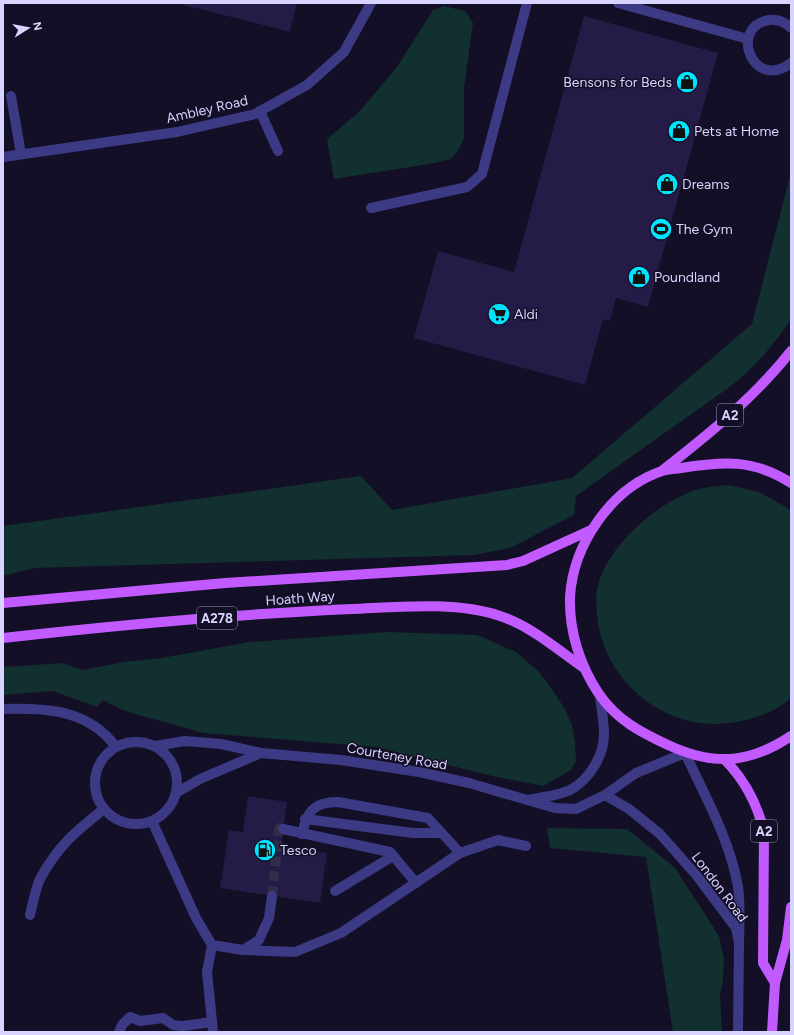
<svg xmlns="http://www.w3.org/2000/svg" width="794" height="1035" font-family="Figtree,sans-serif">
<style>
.green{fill:#12302f}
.building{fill:#241b47}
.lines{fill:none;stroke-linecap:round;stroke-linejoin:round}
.minor-tunnel{stroke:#312d47;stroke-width:10;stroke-dasharray:10 5;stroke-linecap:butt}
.minor{stroke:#3d3a85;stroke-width:10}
.major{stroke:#c25bff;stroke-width:10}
.labels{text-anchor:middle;stroke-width:3;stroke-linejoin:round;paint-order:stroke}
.shield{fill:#130f26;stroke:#9e99be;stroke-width:1}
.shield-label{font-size:13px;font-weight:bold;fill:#d9d4ff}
.poi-label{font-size:14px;fill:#d9d4ff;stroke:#130f26;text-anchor:start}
.street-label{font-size:14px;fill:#d9d4ff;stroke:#130f26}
</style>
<rect width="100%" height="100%" fill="#130f26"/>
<g class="green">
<polygon points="444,6 465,11 473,23 464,88 464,138 458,151 451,159 435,163 334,179 327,139 359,112 397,67 433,10"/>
<path d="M791,172V319C774,345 755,367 731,386L576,496L574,515L510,548L474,555L34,568L3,576V526L361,476L392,510L572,478L752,324Z"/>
<path d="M728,485L759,492L791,510V698C778,711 753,719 736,722C668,735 602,682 597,614C597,608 596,602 596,596C601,550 654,505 695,490C705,487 717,486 728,485Z"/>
<polygon points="388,632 477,635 516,652 538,671 549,685 563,706 572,725 575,743 576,761 571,770 543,786 488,775 376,747 203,733 125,711 103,700 97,707 53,691 3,695 3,667 63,663 82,670 124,662 162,658 249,642"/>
<polygon points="547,828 627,829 675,868 719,936 724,959 723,980 720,996 722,1032 673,1032 646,857 550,848"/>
</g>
<g class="building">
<polygon points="176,3 297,3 290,32"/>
<polygon points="584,16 718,53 648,307 616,298 610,321 603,319 585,385 414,338 438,251 514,272"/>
<polygon points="248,796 287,802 281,846 327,853 320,903 220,888 229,830 243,832"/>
</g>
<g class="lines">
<polyline class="minor-tunnel" points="272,896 279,828 283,829"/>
<g class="minor">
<polyline points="618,3 748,39"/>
<path d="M791,28C785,22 777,19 769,20C728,27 753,92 791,63"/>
<polyline points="11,96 21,154"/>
<polyline points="260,111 278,151"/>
<polyline points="3,157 177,132 255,114 307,85 344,52 371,3"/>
<polyline points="371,208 467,187 482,174 527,3"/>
<path d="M3,709C46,708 88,709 116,747"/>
<circle cx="136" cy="783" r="41"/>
<path d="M155,746L185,741L221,744L261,753L341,760L419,772L469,783L555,808L576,809L605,795L636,773L685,753C705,796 730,840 738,887C741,907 739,928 739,949"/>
<polyline points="176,793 200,779 261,753"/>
<polyline points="605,795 629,809 660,834 697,876 736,928 739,943 738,1032"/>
<path d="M528,800C541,797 558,796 570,790C589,780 604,756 604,734C604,721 601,708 600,695"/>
<polyline points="305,819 413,833 441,833"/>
<polyline points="152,821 196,918 212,945 243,950 295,952 341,933 460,853 498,840 526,846"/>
<polyline points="283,829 390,852 416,883"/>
<path d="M302,834C307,812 313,802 338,802L428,818L460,853"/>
<polyline points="335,891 393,856"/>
<path d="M30,915C33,903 35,890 40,879C57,847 76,831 104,809"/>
<polyline points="212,945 207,972 213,1032"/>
<polyline points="243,950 259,940 269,918 272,896"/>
<polyline points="119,1032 122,1025 130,1017 140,1021 163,1018 173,1025 183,1026 212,1022"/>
</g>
<g class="major">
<path d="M663,470C709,434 755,397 791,351"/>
<path d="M791,483C754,459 723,461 681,468C675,469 668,469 662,471C611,488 573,545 570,597C569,631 580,666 599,694C617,720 640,732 668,745C713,766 749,764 791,736"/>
<polyline points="3,603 225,583 507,565 523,561 591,530"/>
<path d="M3,638C119,625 236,614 352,609C398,607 456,601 500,616C531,626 558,650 584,668"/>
<path d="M725,760C745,780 757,804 764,831L763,963L775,983"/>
<polyline points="772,1032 775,983 787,940 791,907"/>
</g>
</g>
<defs>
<g id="shop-disc" transform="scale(1.15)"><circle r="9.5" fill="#00e5ff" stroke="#130f26"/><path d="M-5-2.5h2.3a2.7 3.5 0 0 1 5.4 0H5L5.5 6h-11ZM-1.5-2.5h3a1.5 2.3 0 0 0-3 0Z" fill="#111"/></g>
<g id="stadium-disc" transform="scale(1.15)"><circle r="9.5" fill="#00e5ff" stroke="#130f26"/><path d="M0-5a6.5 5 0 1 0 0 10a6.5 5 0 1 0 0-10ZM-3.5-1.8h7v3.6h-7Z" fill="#111"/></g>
<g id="supermarket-disc" transform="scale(1.15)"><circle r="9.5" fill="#00e5ff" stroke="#130f26"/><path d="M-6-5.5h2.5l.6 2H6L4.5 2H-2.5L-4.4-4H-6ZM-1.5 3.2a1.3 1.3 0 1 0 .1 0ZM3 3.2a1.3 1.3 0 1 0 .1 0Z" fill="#111"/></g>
<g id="fuel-disc" transform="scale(1.15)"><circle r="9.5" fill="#00e5ff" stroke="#130f26"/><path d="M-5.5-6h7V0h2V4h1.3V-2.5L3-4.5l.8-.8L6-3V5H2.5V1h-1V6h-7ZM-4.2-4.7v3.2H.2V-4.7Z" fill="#111"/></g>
</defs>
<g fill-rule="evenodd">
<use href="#shop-disc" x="687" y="82"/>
<use href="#shop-disc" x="679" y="131"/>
<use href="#shop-disc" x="667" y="184"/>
<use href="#stadium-disc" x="661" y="229"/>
<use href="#shop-disc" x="639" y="277"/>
<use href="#supermarket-disc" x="499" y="314"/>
<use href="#fuel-disc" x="265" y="850"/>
</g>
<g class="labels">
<g class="shield">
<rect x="717" y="404" width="26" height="22" rx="3"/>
<rect x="197" y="607" width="40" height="22" rx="3"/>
<rect x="751" y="820" width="26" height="22" rx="3"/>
</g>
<g class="shield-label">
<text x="730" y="420">A2</text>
<text x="217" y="623">A278</text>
<text x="764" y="836">A2</text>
</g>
<g class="poi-label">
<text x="672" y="87" text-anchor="end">Bensons for Beds</text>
<text x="694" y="136">Pets at Home</text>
<text x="682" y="189">Dreams</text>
<text x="676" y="234">The Gym</text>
<text x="654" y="282">Poundland</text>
<text x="514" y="319">Aldi</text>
<text x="280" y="855">Tesco</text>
</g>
<g class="street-label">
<text transform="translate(207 109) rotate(-13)" y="5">Ambley Road</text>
<text transform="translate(300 598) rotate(-4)" y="5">Hoath Way</text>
<text transform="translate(397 756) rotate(10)" y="5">Courteney Road</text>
<text transform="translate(720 887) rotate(53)" y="5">London Road</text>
</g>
</g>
<rect width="794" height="1035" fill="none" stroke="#d9d4ff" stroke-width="8"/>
<g transform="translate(28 28) rotate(79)" stroke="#130f26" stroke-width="3" paint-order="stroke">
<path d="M0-3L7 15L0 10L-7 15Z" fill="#d9d4ff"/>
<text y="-6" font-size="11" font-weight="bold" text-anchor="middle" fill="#d9d4ff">N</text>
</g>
</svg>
